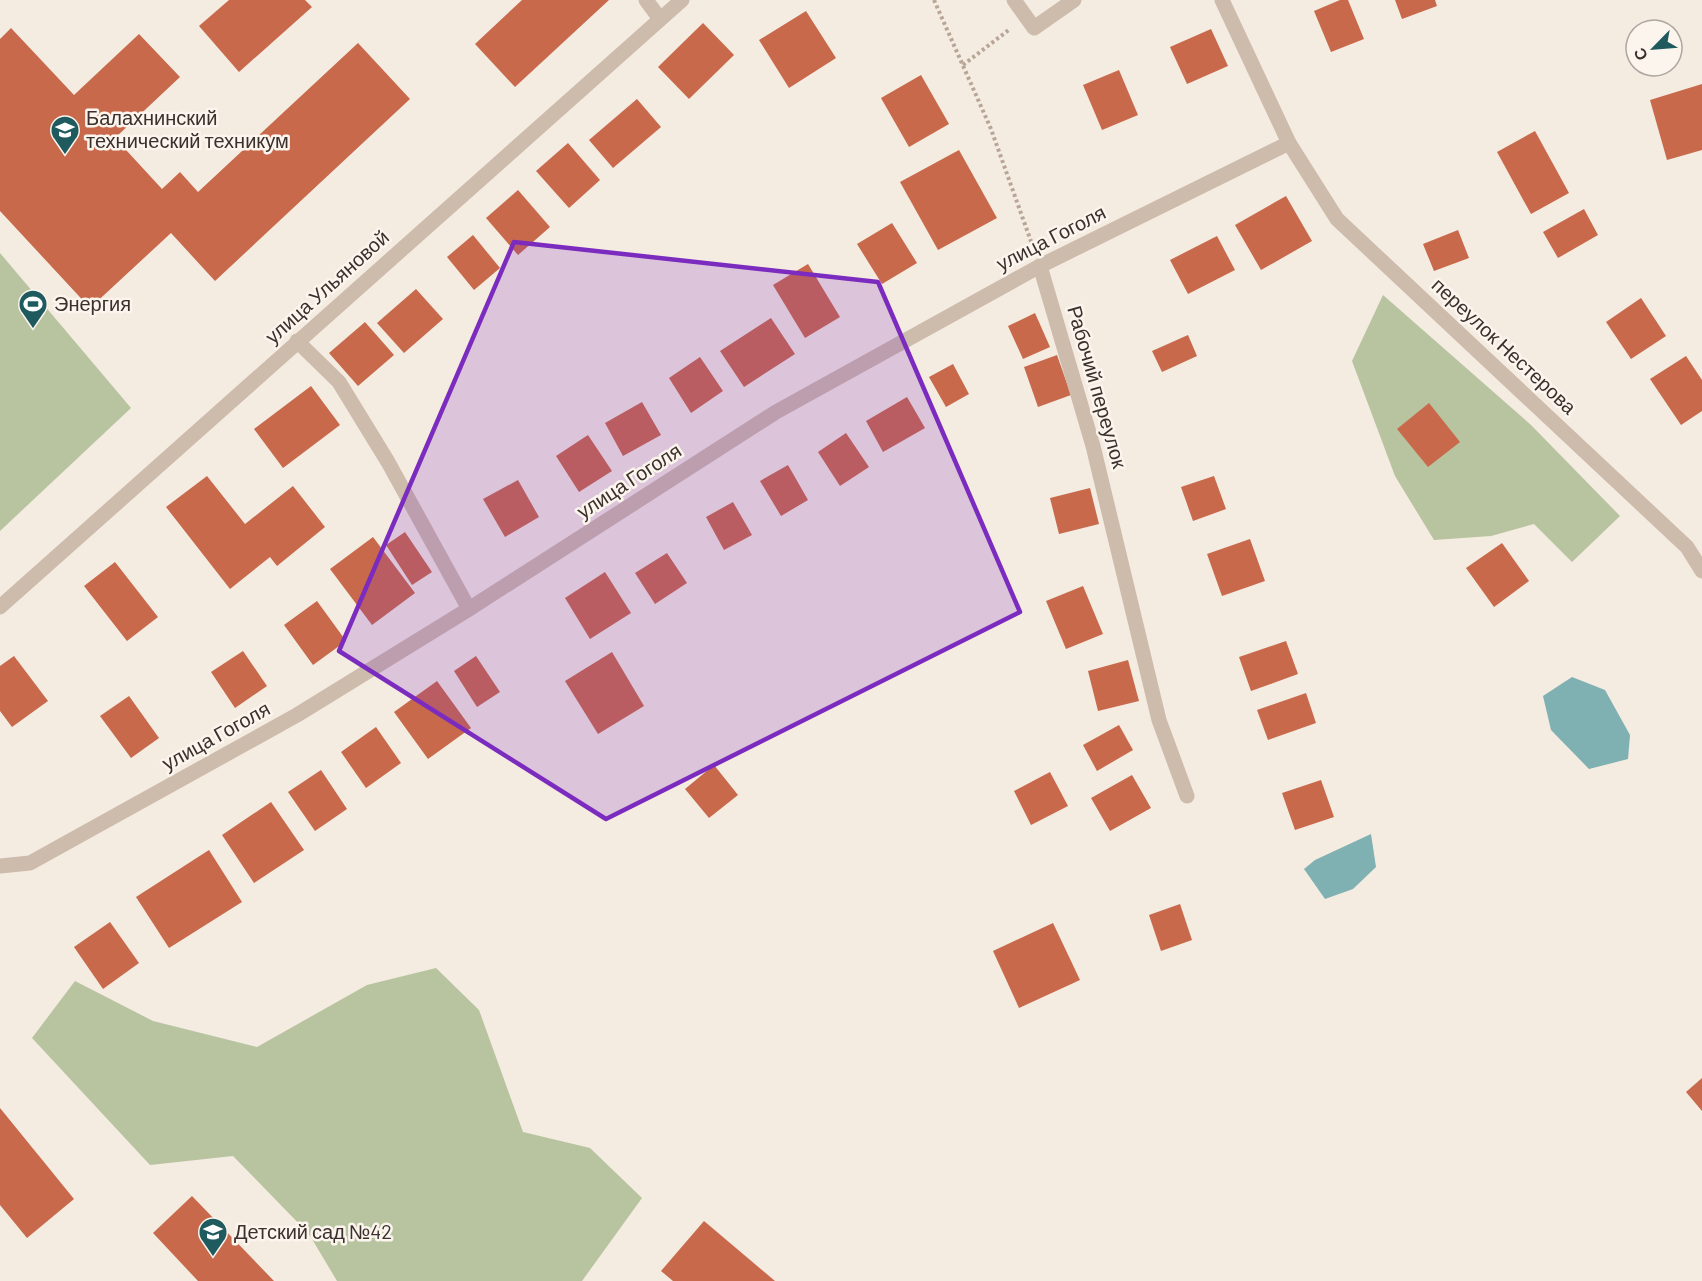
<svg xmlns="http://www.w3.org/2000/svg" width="1702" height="1281" font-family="Barlow,sans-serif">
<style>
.green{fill:#b8c4a0}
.water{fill:#7fb0b2}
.building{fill:#c8694b}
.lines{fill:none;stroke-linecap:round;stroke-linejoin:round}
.path{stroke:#b9a596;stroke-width:4;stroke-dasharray:3 3;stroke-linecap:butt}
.lane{stroke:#cdbbac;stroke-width:15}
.street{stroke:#cdbbac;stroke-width:15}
.marked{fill:#7b2cbf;fill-opacity:0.2;stroke:#7b2cbf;stroke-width:4.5;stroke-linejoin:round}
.labels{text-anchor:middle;stroke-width:5;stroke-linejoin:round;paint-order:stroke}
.poi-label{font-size:20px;fill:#3b302b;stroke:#fbf5ee;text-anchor:start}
.street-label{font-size:20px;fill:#3b302b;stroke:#fbf5ee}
</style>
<rect width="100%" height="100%" fill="#f4ebe1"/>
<g class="green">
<polygon points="0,253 131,408 0,531"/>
<polygon points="1383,295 1531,425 1620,516 1572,562 1534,524 1491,536 1434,540 1395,476 1352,361"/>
<polygon points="436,968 479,1010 523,1132 590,1148 642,1198 582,1281 337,1281 309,1234 233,1156 150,1165 32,1038 75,981 153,1021 257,1047 367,985"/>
</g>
<g class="water">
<polygon points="1572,677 1605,690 1630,735 1628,759 1589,769 1551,730 1543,696"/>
<polygon points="1371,834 1376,867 1353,889 1325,899 1304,869 1315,860"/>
</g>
<g class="building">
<polygon points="229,0 305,0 312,7 239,72 199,26"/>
<polygon points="522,0 609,0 515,87 475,44"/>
<polygon points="1340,0 1348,0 1364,39 1331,52 1314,11"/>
<polygon points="1395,0 1435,0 1437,6 1402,19"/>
<polygon points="806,11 836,58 789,88 759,40"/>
<polygon points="703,23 734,55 689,99 658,67"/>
<polygon points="11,28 74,95 139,34 180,77 115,138 162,189 180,172 198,192 358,43 410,99 215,281 171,233 90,308 0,211 0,39"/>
<polygon points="1211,29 1228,66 1187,84 1170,47"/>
<polygon points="1119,70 1138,115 1102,130 1083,85"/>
<polygon points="921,75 949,124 909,147 881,98"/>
<polygon points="1702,84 1702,150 1667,160 1650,100"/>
<polygon points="637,99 661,127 613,168 589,140"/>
<polygon points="1535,131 1569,193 1531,214 1497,152"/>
<polygon points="568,143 600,180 569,208 536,171"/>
<polygon points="959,150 997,218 938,250 900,182"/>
<polygon points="518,190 550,227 518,255 486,218"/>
<polygon points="1286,196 1312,241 1261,270 1235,225"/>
<polygon points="1584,209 1598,235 1558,258 1543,232"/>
<polygon points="892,223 917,263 882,284 857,244"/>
<polygon points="1458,230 1469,258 1434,271 1423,244"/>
<polygon points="473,235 500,268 474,290 447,257"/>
<polygon points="1217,236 1235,270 1188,294 1170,260"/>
<polygon points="808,264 840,317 805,338 773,285"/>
<polygon points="416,289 443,319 404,353 377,323"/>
<polygon points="1641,298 1666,336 1631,359 1606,322"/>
<polygon points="1035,313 1050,347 1023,359 1008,326"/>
<polygon points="771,318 795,354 744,387 720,351"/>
<polygon points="365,322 394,355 358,386 329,353"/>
<polygon points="1188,335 1197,356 1162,372 1152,351"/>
<polygon points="1057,355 1071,395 1038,407 1024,367"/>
<polygon points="1686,356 1702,380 1702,411 1681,425 1650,379"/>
<polygon points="700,357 723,391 691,413 669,378"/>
<polygon points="953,364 969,394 946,407 929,377"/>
<polygon points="311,386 340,425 283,468 254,429"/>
<polygon points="907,397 925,428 883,452 866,421"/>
<polygon points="642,402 661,435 623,456 605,423"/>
<polygon points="1429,403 1460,442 1428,467 1397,429"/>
<polygon points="846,433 869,467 840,486 818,452"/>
<polygon points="588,435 612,471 579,492 556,456"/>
<polygon points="788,465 808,500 781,516 760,481"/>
<polygon points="207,476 245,524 293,486 325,527 277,566 270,557 230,589 166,507"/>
<polygon points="1214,476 1226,509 1193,521 1181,487"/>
<polygon points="518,480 539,517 505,537 483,499"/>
<polygon points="1090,488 1099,524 1059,534 1050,498"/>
<polygon points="733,502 752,535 724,550 706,517"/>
<polygon points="405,532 432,572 412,585 386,545"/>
<polygon points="373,537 415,593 372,625 330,569"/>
<polygon points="1250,539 1265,581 1222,596 1207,554"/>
<polygon points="1502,543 1529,581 1494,607 1466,568"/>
<polygon points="667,553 687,583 655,604 635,573"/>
<polygon points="115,562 158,617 127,641 84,586"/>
<polygon points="605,572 631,613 590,639 565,598"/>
<polygon points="1083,586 1103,634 1066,649 1046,601"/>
<polygon points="317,601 346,641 313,665 284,625"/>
<polygon points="1286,641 1298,674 1251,691 1239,657"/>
<polygon points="243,651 267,686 235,708 211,672"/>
<polygon points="612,652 644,706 598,734 565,681"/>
<polygon points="14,656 48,701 12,727 0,711 0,666"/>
<polygon points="476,656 500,692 477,707 454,671"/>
<polygon points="1128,660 1139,701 1098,711 1088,671"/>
<polygon points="437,681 471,728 428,759 394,712"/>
<polygon points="1306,693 1316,723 1268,740 1257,710"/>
<polygon points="129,696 159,738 131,758 100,716"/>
<polygon points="1119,725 1133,750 1097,771 1083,745"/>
<polygon points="376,727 401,763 366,788 341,752"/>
<polygon points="714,765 738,795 709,818 685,789"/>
<polygon points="321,770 347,809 315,831 288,792"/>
<polygon points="1050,772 1068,806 1031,825 1014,791"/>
<polygon points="1132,775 1151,808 1110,831 1091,798"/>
<polygon points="1321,780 1334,817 1295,830 1282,793"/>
<polygon points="271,802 304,850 254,883 222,835"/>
<polygon points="209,850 242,902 169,948 136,897"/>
<polygon points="1180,904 1192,940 1161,951 1149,915"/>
<polygon points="110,922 139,963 103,989 74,947"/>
<polygon points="1053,923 1080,980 1019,1008 993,951"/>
<polygon points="1702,1078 1702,1111 1686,1092"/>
<polygon points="0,1108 74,1199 27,1238 0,1205"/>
<polygon points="192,1196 274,1281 198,1281 153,1233"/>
<polygon points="704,1221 775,1281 673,1281 661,1271"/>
</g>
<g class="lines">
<g class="path">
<polyline points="934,0 991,129 1033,247"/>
<polyline points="963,65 1010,29"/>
</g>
<polyline class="lane" points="1014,0 1034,28 1074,0"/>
<g class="street">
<polyline points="646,0 660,19"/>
<polyline points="1222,0 1289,143 1337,219 1687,547 1702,571"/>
<polyline points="1040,266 1093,446 1159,720 1187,796"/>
<polyline points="297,341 339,382 388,462 469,609"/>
<polyline points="0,607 682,0"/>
<polyline points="0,866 30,863 297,715 469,609 776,412 1040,266 1289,143"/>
</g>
</g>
<path class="marked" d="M514,242L878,282L1020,612L606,819L339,651Z"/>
<defs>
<g id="university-pin" transform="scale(1.5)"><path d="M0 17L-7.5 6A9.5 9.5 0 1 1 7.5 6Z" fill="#1f5a5e" stroke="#fbf5ee"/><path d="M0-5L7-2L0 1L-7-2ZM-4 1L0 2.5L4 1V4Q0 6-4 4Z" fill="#fff"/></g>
<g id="stadium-pin" transform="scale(1.5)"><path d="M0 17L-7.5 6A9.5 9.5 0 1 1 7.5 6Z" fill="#1f5a5e" stroke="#fbf5ee"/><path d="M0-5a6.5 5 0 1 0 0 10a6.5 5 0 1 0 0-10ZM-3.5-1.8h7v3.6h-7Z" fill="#fff"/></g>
<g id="school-pin" transform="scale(1.5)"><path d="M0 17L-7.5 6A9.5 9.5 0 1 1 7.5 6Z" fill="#1f5a5e" stroke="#fbf5ee"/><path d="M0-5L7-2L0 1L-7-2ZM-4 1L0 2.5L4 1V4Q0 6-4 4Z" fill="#fff"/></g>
</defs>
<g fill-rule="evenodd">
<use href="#university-pin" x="65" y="130"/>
<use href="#stadium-pin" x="33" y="304"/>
<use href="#school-pin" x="213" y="1232"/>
</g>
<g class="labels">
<g class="poi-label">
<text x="86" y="125">Балахнинский<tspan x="86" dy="23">технический техникум</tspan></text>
<text x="54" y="311">Энергия</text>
<text x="234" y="1239">Детский сад №42</text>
</g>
<g class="street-label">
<text transform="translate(1051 238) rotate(-27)" y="7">улица Гоголя</text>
<text transform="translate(327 287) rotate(-42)" y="7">улица Ульяновой</text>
<text transform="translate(1504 346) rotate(43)" y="7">переулок Нестерова</text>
<text transform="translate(1097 387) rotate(74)" y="7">Рабочий переулок</text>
<text transform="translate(629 481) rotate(-33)" y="7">улица Гоголя</text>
<text transform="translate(216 736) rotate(-29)" y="7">улица Гоголя</text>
</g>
</g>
<g transform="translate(1654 48) rotate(245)"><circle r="28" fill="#fbf5ee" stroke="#aea6a0" stroke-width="1.5"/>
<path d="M0-4.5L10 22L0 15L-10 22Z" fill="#1f5a5e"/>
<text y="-9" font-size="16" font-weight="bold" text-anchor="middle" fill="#3b302b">С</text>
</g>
</svg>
